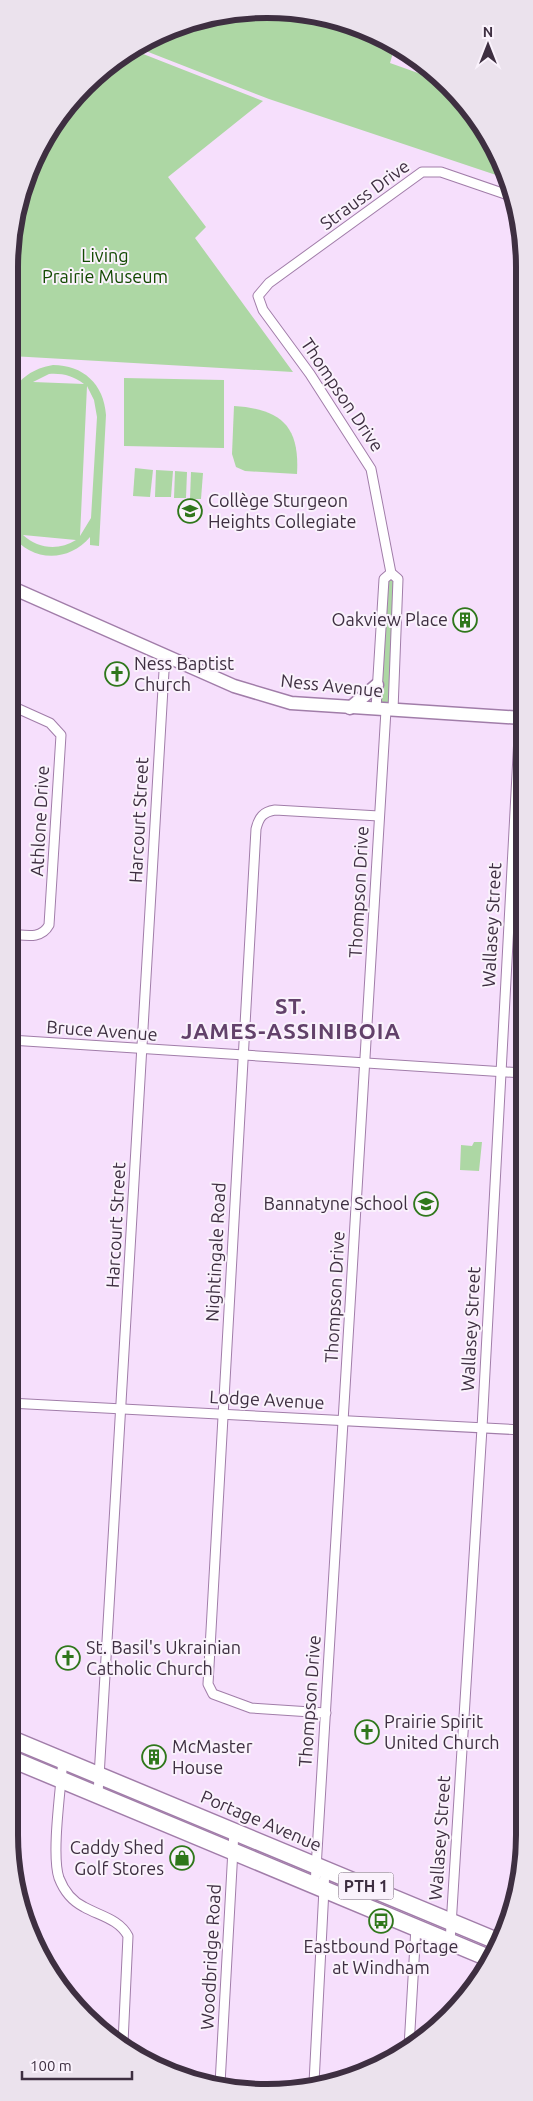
<svg xmlns="http://www.w3.org/2000/svg" width="533" height="2101" font-family="Ubuntu,sans-serif">
<style>
.green{fill:#add7a4;fill-rule:evenodd}
.lines{fill:none;stroke-linecap:round;stroke-linejoin:round}
.street-casing{stroke:#a17da9;stroke-width:11}
.secondary-casing{stroke:#a17da9;stroke-width:15}
.highway-casing{stroke:#a17da9;stroke-width:19}
.street{stroke:#fff;stroke-width:9}
.secondary{stroke:#fff;stroke-width:12}
.highway{stroke:#fff;stroke-width:16}
.labels{text-anchor:middle;stroke-width:4;stroke-linejoin:round;paint-order:stroke}
.shield{fill:#faf2fc;stroke:#766a79;stroke-width:1}
.shield-label{font-size:16px;font-weight:bold;fill:#3e2f41}
.street-label{font-size:18px;fill:#3e2f41;stroke:#faf2fc}
.park-label{font-size:18px;fill:#134a02;stroke:#faf2fc}
.poi-label{font-size:18px;fill:#3e2f41;stroke:#faf2fc;text-anchor:start}
.district-label{font-size:22px;font-weight:bold;letter-spacing:1px;fill:#62416a;stroke:#faf2fc}
.rim{fill:none;stroke:#3e2f41;stroke-width:6}
</style>
<rect width="100%" height="100%" fill="#f6dffc"/>
<g class="green">
<polygon points="300,11 381,35 395,46 390,63 449,84 498,153 505,178 269,99 138,48 200,17"/>
<polygon points="133,50 263,101 168,177 206,227 195,238 293,372 11,356 11,233 43,137 110,62"/>
<path d="M53,365C83,365 104,384 106,415L99,546L90,545V537C68,563 31,562 11,534V396C18,378 34,368 53,365ZM49,374C62,373 74,376 84,384L33,382ZM87,386L94,400L97,417L91,518L80,536ZM19,399L20,400L13,520L11,503L17,407ZM23,535L76,540C59,551 38,549 23,535Z"/>
<polygon points="124,378 224,380 224,448 124,446"/>
<path d="M234,406C280,409 300,425 297,474L245,471L236,467L232,454Z"/>
<polygon points="135,468 153,470 150,497 133,496"/>
<polygon points="156,470 173,471 171,497 155,497"/>
<polygon points="175,471 187,472 186,498 174,498"/>
<polygon points="191,472 203,473 201,499 190,499"/>
<polygon points="391,573 398,579 393,702 376,709 384,579"/>
<polygon points="474,1142 482,1142 479,1171 460,1170 461,1145 472,1146"/>
<polygon points="37,1947 71,1989 68,1998"/>
</g>
<g class="lines">
<g class="street-casing">
<g id="street">
<polyline points="376,709 384,579 391,573"/>
<polyline points="393,710 398,579 391,573 371,469 310,374 263,310 258,296 269,283 422,172 441,172 511,196"/>
<path d="M10,934C25,935 41,940 49,925L61,735L50,723L10,705"/>
<polyline points="10,1040 522,1073"/>
<polyline points="9,1403 522,1430"/>
<path d="M326,1713L251,1708L213,1694L208,1684L256,829C259,817 263,812 275,810L379,816"/>
<path d="M63,1759C61,1787 51,1855 59,1878C64,1891 72,1901 84,1907C100,1916 119,1919 128,1936L123,2043"/>
<polyline points="98,1794 164,671 170,659"/>
<polyline points="315,1885 386,710"/>
<polyline points="450,1942 482,1428 520,718"/>
<polyline points="409,2047 416,1927"/>
<polyline points="314,2083 325,1869"/>
<polyline points="220,2084 234,1831"/>
</g>
</g>
<g class="secondary-casing">
<g id="secondary">
<polyline points="10,587 234,686 291,703 522,718"/>
<polyline points="350,708 377,685"/>
</g>
</g>
<g class="highway-casing">
<g id="highway">
<polyline points="9,1738 497,1941"/>
<polyline points="9,1758 491,1959"/>
</g>
</g>
<use href="#street" class="street"/>
<use href="#secondary" class="secondary"/>
<use href="#highway" class="highway"/>
</g>
<defs>
<g id="school-ring" transform="scale(1.25)"><circle r="9.5" fill="#faf2fc" stroke="#2f771b" stroke-width="1.5"/><path d="M0-5L7-2L0 1L-7-2ZM-4 1L0 2.5L4 1V4Q0 6-4 4Z" fill="#2f771b"/></g>
<g id="building-ring" transform="scale(1.25)"><circle r="9.5" fill="#faf2fc" stroke="#2f771b" stroke-width="1.5"/><path d="M-4-6H4V6H1V3H-1V6H-4ZM-2.5-4.3h1.7v1.8h-1.7ZM.8-4.3h1.7v1.8H.8ZM-2.5-1h1.7V.8h-1.7ZM.8-1h1.7V.8H.8Z" fill="#2f771b"/></g>
<g id="church-ring" transform="scale(1.25)"><circle r="9.5" fill="#faf2fc" stroke="#2f771b" stroke-width="1.5"/><path d="M-1.2-6h2.4v3.5h3.3v2.4h-3.3V6h-2.4V-.1h-3.3v-2.4h3.3Z" fill="#2f771b"/></g>
<g id="shop-ring" transform="scale(1.25)"><circle r="9.5" fill="#faf2fc" stroke="#2f771b" stroke-width="1.5"/><path d="M-5-2.5h2.3a2.7 3.5 0 0 1 5.4 0H5L5.5 6h-11ZM-1.5-2.5h3a1.5 2.3 0 0 0-3 0Z" fill="#2f771b"/></g>
<g id="bus-ring" transform="scale(1.25)"><circle r="9.5" fill="#faf2fc" stroke="#2f771b" stroke-width="1.5"/><path d="M-5-6H5V4H4V6H2V4H-2V6H-4V4H-5ZM-3.5-4V0h7V-4ZM-3.5 1.2v1.5H-2V1.2ZM2 1.2v1.5H3.5V1.2Z" fill="#2f771b"/></g>
</defs>
<g fill-rule="evenodd">
<use href="#school-ring" x="190" y="511"/>
<use href="#building-ring" x="465" y="620"/>
<use href="#church-ring" x="117" y="674"/>
<use href="#school-ring" x="426" y="1204"/>
<use href="#church-ring" x="68" y="1658"/>
<use href="#church-ring" x="367" y="1732"/>
<use href="#building-ring" x="154" y="1757"/>
<use href="#shop-ring" x="182" y="1858"/>
<use href="#bus-ring" x="381" y="1921"/>
</g>
<g class="labels">
<rect class="shield" x="338.5" y="1872.5" width="55" height="27" rx="4"/>
<g class="shield-label">
<text x="366" y="1892">PTH 1</text>
</g>
<g class="street-label">
<text transform="translate(365 195) rotate(-36)" y="6">Strauss Drive</text>
<text transform="translate(342 395) rotate(56)" y="6">Thompson Drive</text>
<text transform="translate(332 686) rotate(6)" y="6">Ness Avenue</text>
<text transform="translate(139 820) rotate(-87)" y="6">Harcourt Street</text>
<text transform="translate(40 821) rotate(-87)" y="6">Athlone Drive</text>
<text transform="translate(359 892) rotate(-87)" y="6">Thompson Drive</text>
<text transform="translate(492 925) rotate(-87)" y="6">Wallasey Street</text>
<text transform="translate(102 1031) rotate(4)" y="6">Bruce Avenue</text>
<text transform="translate(116 1225) rotate(-87)" y="6">Harcourt Street</text>
<text transform="translate(216 1252) rotate(-87)" y="6">Nightingale Road</text>
<text transform="translate(335 1297) rotate(-87)" y="6">Thompson Drive</text>
<text transform="translate(471 1329) rotate(-87)" y="6">Wallasey Street</text>
<text transform="translate(267 1400) rotate(3)" y="6">Lodge Avenue</text>
<text transform="translate(310 1701) rotate(-86)" y="6">Thompson Drive</text>
<text transform="translate(261 1821) rotate(23)" y="6">Portage Avenue</text>
<text transform="translate(440 1838) rotate(-86)" y="6">Wallasey Street</text>
<text transform="translate(211 1957) rotate(-87)" y="6">Woodbridge Road</text>
</g>
<g class="park-label">
<text x="105" y="262">Living<tspan x="105" dy="21">Prairie Museum</tspan></text>
</g>
<g class="poi-label">
<text x="208" y="507">Collège Sturgeon<tspan x="208" dy="21">Heights Collegiate</tspan></text>
<text x="448" y="626" text-anchor="end">Oakview Place</text>
<text x="134" y="670">Ness Baptist<tspan x="134" dy="21">Church</tspan></text>
<text x="408" y="1210" text-anchor="end">Bannatyne School</text>
<text x="86" y="1654">St. Basil's Ukrainian<tspan x="86" dy="21">Catholic Church</tspan></text>
<text x="384" y="1728">Prairie Spirit<tspan x="384" dy="21">United Church</tspan></text>
<text x="172" y="1753">McMaster<tspan x="172" dy="21">House</tspan></text>
<text x="164" y="1854" text-anchor="end">Caddy Shed<tspan x="164" dy="21">Golf Stores</tspan></text>
<text x="381" y="1953" text-anchor="middle">Eastbound Portage<tspan x="381" dy="21">at Windham</tspan></text>
</g>
<g class="district-label">
<text x="291" y="1014">ST.<tspan x="291" dy="25">JAMES-ASSINIBOIA</tspan></text>
</g>
</g>
<path d="M0 0H533V2101H0ZM267 18H267A249 249 0 0 1 516 267V1835A249 249 0 0 1 267 2084H267A249 249 0 0 1 18 1835V267A249 249 0 0 1 267 18Z" fill="#ebe2ed" fill-rule="evenodd"/>
<path class="rim" d="M267 18H267A249 249 0 0 1 516 267V1835A249 249 0 0 1 267 2084H267A249 249 0 0 1 18 1835V267A249 249 0 0 1 267 18Z"/>
<g transform="translate(488 45)" stroke="#faf2fc" stroke-width="4" paint-order="stroke">
<path d="M0-4L9 19L0 12L-9 19Z" fill="#3e2f41"/>
<text y="-8" font-size="14" font-weight="bold" text-anchor="middle" fill="#3e2f41">N</text>
</g>
<path d="M22 2071v8h110v-8" fill="none" stroke="#3e2f41" stroke-width="2.5"/>
<text x="30" y="2071" font-size="15" fill="#3e2f41" stroke="#faf2fc" stroke-width="4" paint-order="stroke">100 m</text>
</svg>
